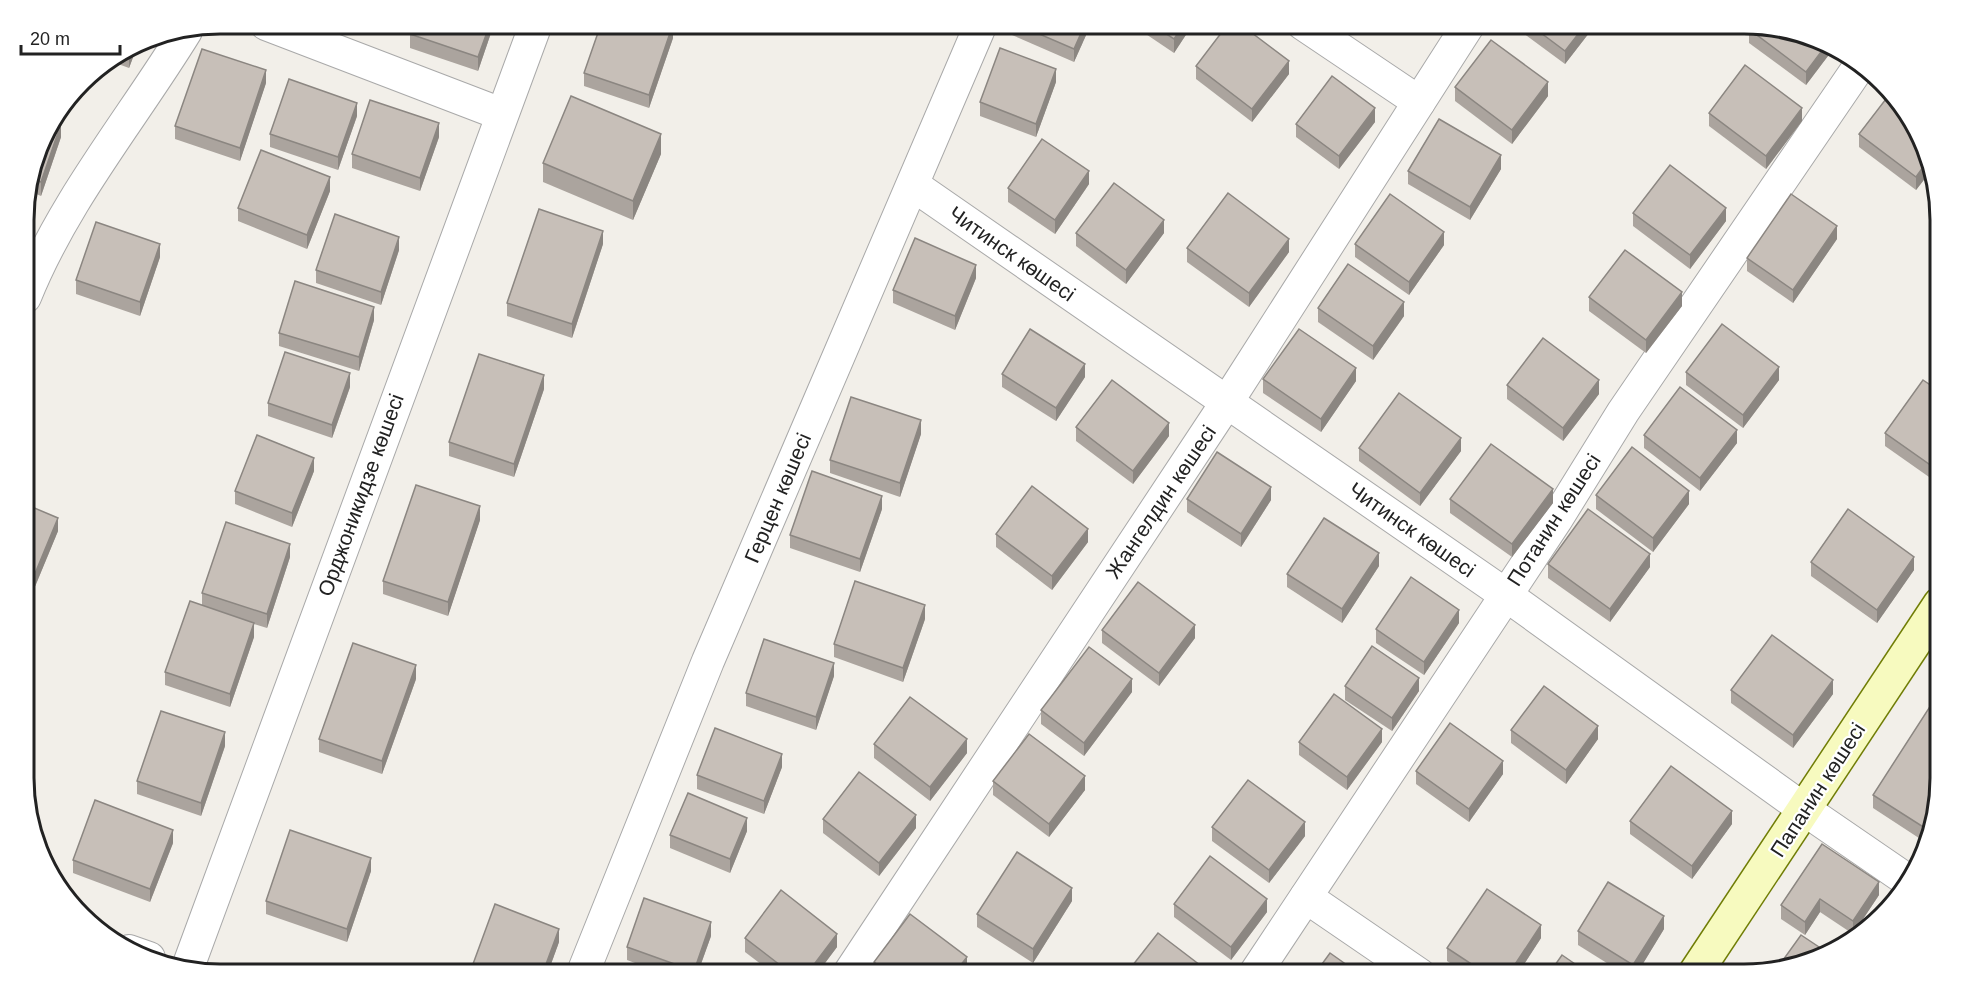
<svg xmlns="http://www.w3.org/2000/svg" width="1964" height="999" font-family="Helvetica,sans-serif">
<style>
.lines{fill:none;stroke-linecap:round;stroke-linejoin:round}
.street-casing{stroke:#a9a9a9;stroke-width:34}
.secondary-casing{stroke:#707d05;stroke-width:36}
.street{stroke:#fff;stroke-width:32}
.secondary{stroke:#f7fabf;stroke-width:33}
.wall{fill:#aba49e}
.shaded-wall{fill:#8b8681}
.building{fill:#c7bfb8;stroke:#8b8681;stroke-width:1.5}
.labels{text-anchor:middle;stroke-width:4.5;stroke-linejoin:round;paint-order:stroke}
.street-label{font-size:21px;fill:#222;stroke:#fff}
.rim{fill:none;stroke:#222;stroke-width:3}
</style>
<rect width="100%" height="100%" fill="#f2efe9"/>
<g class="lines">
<g class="street-casing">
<g id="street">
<polyline points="266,24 501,114"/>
<polyline points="1303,24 1419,102"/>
<polyline points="913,185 1506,595 1805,810 1907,880"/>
<path d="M25,297C64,200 132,119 186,31"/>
<polyline points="1306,897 1420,975"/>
<polyline points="129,951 149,958"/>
<polyline points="188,967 536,24"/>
<polyline points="582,975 708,661 981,24"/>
<polyline points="848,975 1227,402 1469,24"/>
<polyline points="1254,975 1556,520 1623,412 1858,68"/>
</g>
</g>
<g class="secondary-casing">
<polyline id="secondary" points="1694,975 1940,604"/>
</g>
<use href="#street" class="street"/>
<use href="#secondary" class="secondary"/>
</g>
<g class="wall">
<polygon points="494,24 478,71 410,48 410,34"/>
<polygon points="1012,24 1091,24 1074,62 1012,35"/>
<polygon points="1131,24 1193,24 1174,53"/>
<polygon points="1511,24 1596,24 1565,64"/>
<polygon points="1749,29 1831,44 1834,48 1806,85 1749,43"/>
<polygon points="673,38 649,108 584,86 584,73"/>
<polygon points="138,44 129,68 110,61"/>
<polygon points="1196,66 1289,74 1252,122 1196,79"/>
<polygon points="1056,82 1036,137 980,116 980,102"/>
<polygon points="266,83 240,161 175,139 175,126"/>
<polygon points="1455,87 1548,96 1512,144 1455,101"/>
<polygon points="1709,113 1802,121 1766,169 1709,126"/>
<polygon points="357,116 338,170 270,147 270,134"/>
<polygon points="1375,122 1339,169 1296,137 1296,124"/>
<polygon points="44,133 61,137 41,196 29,191"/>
<polygon points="1859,134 1930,172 1916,190 1859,147"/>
<polygon points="439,137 420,191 352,168 352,154"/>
<polygon points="661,154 633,220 543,182 543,163"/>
<polygon points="1501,169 1470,220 1408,184 1408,171"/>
<polygon points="1089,184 1055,234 1008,202 1008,188"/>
<polygon points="330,191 307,249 238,221 238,208"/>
<polygon points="1633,213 1726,221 1690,269 1633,226"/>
<polygon points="1076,233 1164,233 1126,284 1076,246"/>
<polygon points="1837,239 1793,303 1747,271 1747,258"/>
<polygon points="603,244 572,338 507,316 507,303"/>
<polygon points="1355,244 1444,245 1409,295 1355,257"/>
<polygon points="1187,248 1289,252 1249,307 1187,262"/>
<polygon points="399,250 381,305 316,283 316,270"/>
<polygon points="160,257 140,316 76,294 76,280"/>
<polygon points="976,278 955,330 893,303 893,290"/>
<polygon points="1589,297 1682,306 1646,353 1589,311"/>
<polygon points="1318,308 1404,316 1373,360 1318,322"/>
<polygon points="374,320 359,371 279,346 279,333"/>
<polygon points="1686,372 1779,380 1743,428 1686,385"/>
<polygon points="1002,374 1085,377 1056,421 1002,387"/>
<polygon points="1263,379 1356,381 1321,432 1263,393"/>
<polygon points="1507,385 1599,394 1563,441 1507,399"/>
<polygon points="350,387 332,438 268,416 268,403"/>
<polygon points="544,389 514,477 449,456 449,442"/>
<polygon points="1939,391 1939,484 1885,446 1885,433"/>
<polygon points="1076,427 1169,436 1133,484 1076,441"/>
<polygon points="921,434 900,497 830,473 830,460"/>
<polygon points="1644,435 1737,443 1700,491 1644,448"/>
<polygon points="1359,448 1461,451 1420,506 1359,461"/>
<polygon points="314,471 292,527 235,504 235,491"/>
<polygon points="1596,495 1689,504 1653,552 1596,509"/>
<polygon points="1187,499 1271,500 1241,547 1187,512"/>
<polygon points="1450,499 1553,503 1512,557 1450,513"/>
<polygon points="25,504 58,531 29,601 25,600"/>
<polygon points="882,509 860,572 790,548 790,535"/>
<polygon points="480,520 448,616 383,594 383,581"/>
<polygon points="996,534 1088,542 1052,590 996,547"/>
<polygon points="290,557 267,628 254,624 254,637 230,707 165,685 165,672 202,605 202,593"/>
<polygon points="1811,562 1914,570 1877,623 1811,576"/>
<polygon points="1548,564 1650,567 1610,622 1548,578"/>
<polygon points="1379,566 1342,623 1287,587 1287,574"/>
<polygon points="925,619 903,682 834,657 834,644"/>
<polygon points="1459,623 1424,675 1376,643 1376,629"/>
<polygon points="1102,630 1195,638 1159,686 1102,643"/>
<polygon points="834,676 816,730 746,706 746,693"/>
<polygon points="416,679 382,774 319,752 319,739"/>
<polygon points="1345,686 1419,691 1392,731 1345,700"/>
<polygon points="1731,690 1833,694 1793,748 1731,703"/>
<polygon points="1132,692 1084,756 1041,724 1041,710"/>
<polygon points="1511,730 1598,739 1566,784 1511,743"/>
<polygon points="1299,742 1382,742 1347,790 1299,755"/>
<polygon points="874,744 967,753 930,801 874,758"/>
<polygon points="225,746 201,816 137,794 137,781"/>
<polygon points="782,767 764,814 697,789 697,775"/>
<polygon points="1416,771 1503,774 1469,822 1416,784"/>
<polygon points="1940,779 1925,842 1873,808 1873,795"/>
<polygon points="993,781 1085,790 1049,837 993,795"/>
<polygon points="823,819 916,828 879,876 823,833"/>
<polygon points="1630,821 1732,824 1692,879 1630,834"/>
<polygon points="1212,827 1305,836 1269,883 1212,841"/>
<polygon points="747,831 730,873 670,848 670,835"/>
<polygon points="173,843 150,902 73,873 73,860"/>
<polygon points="1822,844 1879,895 1853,934 1820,912 1805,935 1781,919 1781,905"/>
<polygon points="371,871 347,942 266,914 266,901"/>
<polygon points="1072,901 1033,963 977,927 977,914"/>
<polygon points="1174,904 1267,912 1231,960 1174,917"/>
<polygon points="1664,929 1636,975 1626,975 1578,945 1578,931"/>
<polygon points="711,936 697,975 667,975 627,960 627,947"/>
<polygon points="745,938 837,947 816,975 775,975 745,952"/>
<polygon points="1541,938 1517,975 1468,975 1447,961 1447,948"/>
<polygon points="559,942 547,975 473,975 473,964"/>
<polygon points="874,962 967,970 963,975 874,975"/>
</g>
<g class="shaded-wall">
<polygon points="490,24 494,24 478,71 478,57"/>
<polygon points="673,24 673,38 649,108 649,95"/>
<polygon points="1085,24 1091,24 1074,62 1074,49"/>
<polygon points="1184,24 1193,24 1174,53 1174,39"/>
<polygon points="1586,24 1596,24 1565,64 1565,51"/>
<polygon points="138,44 129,68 129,55 132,47"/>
<polygon points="1827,44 1831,44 1834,48 1806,85 1806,72"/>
<polygon points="1289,61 1289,74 1252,122 1252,109"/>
<polygon points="1056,69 1056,82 1036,137 1036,124"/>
<polygon points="266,70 266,83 240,161 240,148"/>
<polygon points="1548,82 1548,96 1512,144 1512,130"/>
<polygon points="357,103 357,116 338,170 338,157"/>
<polygon points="1375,108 1375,122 1339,169 1339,156"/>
<polygon points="1802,108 1802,121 1766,169 1766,156"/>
<polygon points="439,123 439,137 420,191 420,178"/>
<polygon points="61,124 61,137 41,196 41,182"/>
<polygon points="661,134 661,154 633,220 633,201"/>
<polygon points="1501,155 1501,169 1470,220 1470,207"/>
<polygon points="1926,163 1930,172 1916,190 1916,177"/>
<polygon points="1089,171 1089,184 1055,234 1055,220"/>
<polygon points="330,177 330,191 307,249 307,235"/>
<polygon points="27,205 27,218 24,224 24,211"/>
<polygon points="1726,208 1726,221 1690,269 1690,255"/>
<polygon points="1164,220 1164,233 1126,284 1126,270"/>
<polygon points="1837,226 1837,239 1793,303 1793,290"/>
<polygon points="603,231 603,244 572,338 572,324"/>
<polygon points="1444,232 1444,245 1409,295 1409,282"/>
<polygon points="399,237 399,250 381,305 381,292"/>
<polygon points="1289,239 1289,252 1249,307 1249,293"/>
<polygon points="160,244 160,257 140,316 140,302"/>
<polygon points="976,265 976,278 955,330 955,316"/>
<polygon points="1682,292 1682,306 1646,353 1646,340"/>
<polygon points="1404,302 1404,316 1373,360 1373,346"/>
<polygon points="374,307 374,320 359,371 359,357"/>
<polygon points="1085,364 1085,377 1056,421 1056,408"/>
<polygon points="1779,367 1779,380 1743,428 1743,415"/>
<polygon points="1356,368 1356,381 1321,432 1321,419"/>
<polygon points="350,373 350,387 332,438 332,425"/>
<polygon points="544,375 544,389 514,477 514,464"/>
<polygon points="1599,380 1599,394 1563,441 1563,428"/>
<polygon points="921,420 921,434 900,497 900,483"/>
<polygon points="1169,423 1169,436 1133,484 1133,471"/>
<polygon points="1737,430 1737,443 1700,491 1700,478"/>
<polygon points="1461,438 1461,451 1420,506 1420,493"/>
<polygon points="314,458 314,471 292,527 292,513"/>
<polygon points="1271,487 1271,500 1241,547 1241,534"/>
<polygon points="1553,489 1553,503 1512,557 1512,544"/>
<polygon points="1689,491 1689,504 1653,552 1653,538"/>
<polygon points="882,496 882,509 860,572 860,559"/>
<polygon points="480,506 480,520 448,616 448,602"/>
<polygon points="58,518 58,531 29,601 29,588"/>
<polygon points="1088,529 1088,542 1052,590 1052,576"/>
<polygon points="290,544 290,557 267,628 267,614"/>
<polygon points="1379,553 1379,566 1342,623 1342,609"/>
<polygon points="1650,554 1650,567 1610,622 1610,609"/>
<polygon points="1914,557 1914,570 1877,623 1877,610"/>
<polygon points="925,605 925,619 903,682 903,668"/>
<polygon points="1459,610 1459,623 1424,675 1424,662"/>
<polygon points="254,623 254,637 230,707 230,694"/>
<polygon points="1195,625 1195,638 1159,686 1159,673"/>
<polygon points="834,663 834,676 816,730 816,717"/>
<polygon points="416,665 416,679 382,774 382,761"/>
<polygon points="1419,678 1419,691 1392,731 1392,718"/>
<polygon points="1132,679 1132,692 1084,756 1084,743"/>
<polygon points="1833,680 1833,694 1793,748 1793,735"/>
<polygon points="1598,726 1598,739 1566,784 1566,770"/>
<polygon points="1382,729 1382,742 1347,790 1347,777"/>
<polygon points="225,732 225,746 201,816 201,803"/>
<polygon points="967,739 967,753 930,801 930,787"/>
<polygon points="782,754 782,767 764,814 764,801"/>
<polygon points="1503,761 1503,774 1469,822 1469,809"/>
<polygon points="1085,776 1085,790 1049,837 1049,824"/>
<polygon points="1732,811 1732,824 1692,879 1692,866"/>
<polygon points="916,815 916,828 879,876 879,863"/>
<polygon points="747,818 747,831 730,873 730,859"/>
<polygon points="1305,822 1305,836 1269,883 1269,870"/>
<polygon points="173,830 173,843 150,902 150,889"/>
<polygon points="371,858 371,871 347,942 347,929"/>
<polygon points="1879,882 1879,895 1853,934 1853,921"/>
<polygon points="1072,888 1072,901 1033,963 1033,949"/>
<polygon points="1267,899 1267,912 1231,960 1231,947"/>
<polygon points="1820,899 1820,912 1805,935 1805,922"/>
<polygon points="1664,916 1664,929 1636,975 1633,975 1633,965"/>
<polygon points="711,922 711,936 697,975 694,975 694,971"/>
<polygon points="1541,925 1541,938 1517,975 1508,975"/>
<polygon points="559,929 559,942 547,975 542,975"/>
<polygon points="837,934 837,947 816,975 806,975"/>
<polygon points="967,957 967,970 963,975 953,975"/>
</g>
<g class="building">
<polygon points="413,24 490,24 478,57 410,34"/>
<polygon points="601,24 673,24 649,95 584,73"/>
<polygon points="1016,24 1085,24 1074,49"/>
<polygon points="1151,24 1184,24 1174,39"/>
<polygon points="1228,24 1240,24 1289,61 1252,109 1196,66"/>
<polygon points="1529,24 1586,24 1565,51"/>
<polygon points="1751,26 1827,44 1806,72 1749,29"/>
<polygon points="1491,40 1548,82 1512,130 1455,87"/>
<polygon points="132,47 129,55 124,53"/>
<polygon points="1000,48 1056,69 1036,124 980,102"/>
<polygon points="202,49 266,70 240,148 175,126"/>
<polygon points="1745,65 1802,108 1766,156 1709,113"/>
<polygon points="1332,76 1375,108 1339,156 1296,124"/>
<polygon points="289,79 357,103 338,157 270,134"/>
<polygon points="1889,95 1907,111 1926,163 1916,177 1859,134"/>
<polygon points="571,96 661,134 633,201 543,163"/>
<polygon points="370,100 439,123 420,178 352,154"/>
<polygon points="1439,119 1501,155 1470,207 1408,171"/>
<polygon points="54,121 61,124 41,182 32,179 44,133"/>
<polygon points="1042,139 1089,171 1055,220 1008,188"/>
<polygon points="261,150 330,177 307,235 238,208"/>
<polygon points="1670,165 1726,208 1690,255 1633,213"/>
<polygon points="1114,183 1164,220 1126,270 1076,233"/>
<polygon points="1228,193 1289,239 1249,293 1187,248"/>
<polygon points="1390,194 1444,232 1409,282 1355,244"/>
<polygon points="1791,194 1837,226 1793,290 1747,258"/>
<polygon points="539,209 603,231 572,324 507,303"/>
<polygon points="335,214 399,237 381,292 316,270"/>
<polygon points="96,222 160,244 140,302 76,280"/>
<polygon points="915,238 976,265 955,316 893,290"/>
<polygon points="1625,250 1682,292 1646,340 1589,297"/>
<polygon points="1348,264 1404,302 1373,346 1318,308"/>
<polygon points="295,281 374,307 359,357 279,333"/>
<polygon points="1722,324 1779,367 1743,415 1686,372"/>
<polygon points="1030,329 1085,364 1056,408 1002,374"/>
<polygon points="1299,329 1356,368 1321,419 1263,379"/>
<polygon points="1543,338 1599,380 1563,428 1507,385"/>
<polygon points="285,352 350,373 332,425 268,403"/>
<polygon points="479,354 544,375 514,464 449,442"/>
<polygon points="1112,380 1169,423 1133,471 1076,427"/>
<polygon points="1923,380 1939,391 1939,471 1885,433"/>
<polygon points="1680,387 1737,430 1700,478 1644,435"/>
<polygon points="1399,393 1461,438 1420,493 1359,448"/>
<polygon points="851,397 921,420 900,483 830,460"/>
<polygon points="257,435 314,458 292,513 235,491"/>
<polygon points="1491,444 1553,489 1512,544 1450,499"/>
<polygon points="1632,447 1689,491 1653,538 1596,495"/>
<polygon points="1217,452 1271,487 1241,534 1187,499"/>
<polygon points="812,471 882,496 860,559 790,535"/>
<polygon points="416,485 480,506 448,602 383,581"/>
<polygon points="1032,486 1088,529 1052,576 996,534"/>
<polygon points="25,504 58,518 29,588 25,586"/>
<polygon points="1588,509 1650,554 1610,609 1548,564"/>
<polygon points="1848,509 1914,557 1877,610 1811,562"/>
<polygon points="1324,518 1379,553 1342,609 1287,574"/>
<polygon points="226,522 290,544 267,614 202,593"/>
<polygon points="1411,577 1459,610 1424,662 1376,629"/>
<polygon points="855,581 925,605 903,668 834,644"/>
<polygon points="1138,582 1195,625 1159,673 1102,630"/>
<polygon points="190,601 254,623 230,694 165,672"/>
<polygon points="1772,635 1833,680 1793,735 1731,690"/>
<polygon points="764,639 834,663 816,717 746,693"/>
<polygon points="353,643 416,665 382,761 319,739"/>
<polygon points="1372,646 1419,678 1392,718 1345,686"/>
<polygon points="1089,647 1132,679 1084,743 1041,710"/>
<polygon points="1544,686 1598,726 1566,770 1511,730"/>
<polygon points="1940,691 1940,779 1928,830 1873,795"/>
<polygon points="1334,694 1382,729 1347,777 1299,742"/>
<polygon points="910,697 967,739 930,787 874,744"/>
<polygon points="161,711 225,732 201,803 137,781"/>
<polygon points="1450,723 1503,761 1469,809 1416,771"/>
<polygon points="715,728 782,754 764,801 697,775"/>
<polygon points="1029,734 1085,776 1049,824 993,781"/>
<polygon points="1671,766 1732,811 1692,866 1630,821"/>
<polygon points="859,772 916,815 879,863 823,819"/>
<polygon points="1248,780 1305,822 1269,870 1212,827"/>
<polygon points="688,793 747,818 730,859 670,835"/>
<polygon points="95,800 173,830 150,889 73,860"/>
<polygon points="290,830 371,858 347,929 266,901"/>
<polygon points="1822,844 1879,882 1853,921 1820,899 1805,922 1781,905"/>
<polygon points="1017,852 1072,888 1033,949 977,914"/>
<polygon points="1210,856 1267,899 1231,947 1174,904"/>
<polygon points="1608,882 1664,916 1633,965 1578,931"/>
<polygon points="1487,889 1541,925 1508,975 1488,975 1447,948"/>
<polygon points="781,890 837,934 806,975 793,975 745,938"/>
<polygon points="644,898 711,922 694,971 627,947"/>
<polygon points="495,904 559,929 542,975 504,975 473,964"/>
<polygon points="910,914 967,957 953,975 892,975 874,962"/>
<polygon points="1158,933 1213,975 1125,975"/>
<polygon points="1801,935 1825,951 1778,967"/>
<polygon points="1330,953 1361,975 1314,975"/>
<polygon points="1562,955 1591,975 1548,975"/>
</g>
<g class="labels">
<g class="street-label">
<text transform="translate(1012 254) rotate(35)" y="7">Читинск көшесі</text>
<text transform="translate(361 495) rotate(-70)" y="7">Орджоникидзе көшесі</text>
<text transform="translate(778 498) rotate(-67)" y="7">Герцен көшесі</text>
<text transform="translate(1161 502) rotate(-56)" y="7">Жангелдин көшесі</text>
<text transform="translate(1554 520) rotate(-57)" y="7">Потанин көшесі</text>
<text transform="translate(1412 530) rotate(35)" y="7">Читинск көшесі</text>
<text transform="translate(1818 790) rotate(-57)" y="7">Папанин көшесі</text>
</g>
</g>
<path d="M0 0H1964V999H0ZM220 34H1744A186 186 0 0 1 1930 220V778A186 186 0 0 1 1744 964H220A186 186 0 0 1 34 778V220A186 186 0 0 1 220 34Z" fill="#fff" fill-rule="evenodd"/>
<path class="rim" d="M220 34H1744A186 186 0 0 1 1930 220V778A186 186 0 0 1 1744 964H220A186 186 0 0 1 34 778V220A186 186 0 0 1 220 34Z"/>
<path d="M21 45v9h99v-9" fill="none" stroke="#222222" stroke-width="3"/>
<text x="30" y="45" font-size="18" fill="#222222" stroke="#ffffff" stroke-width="4.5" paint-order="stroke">20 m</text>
</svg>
